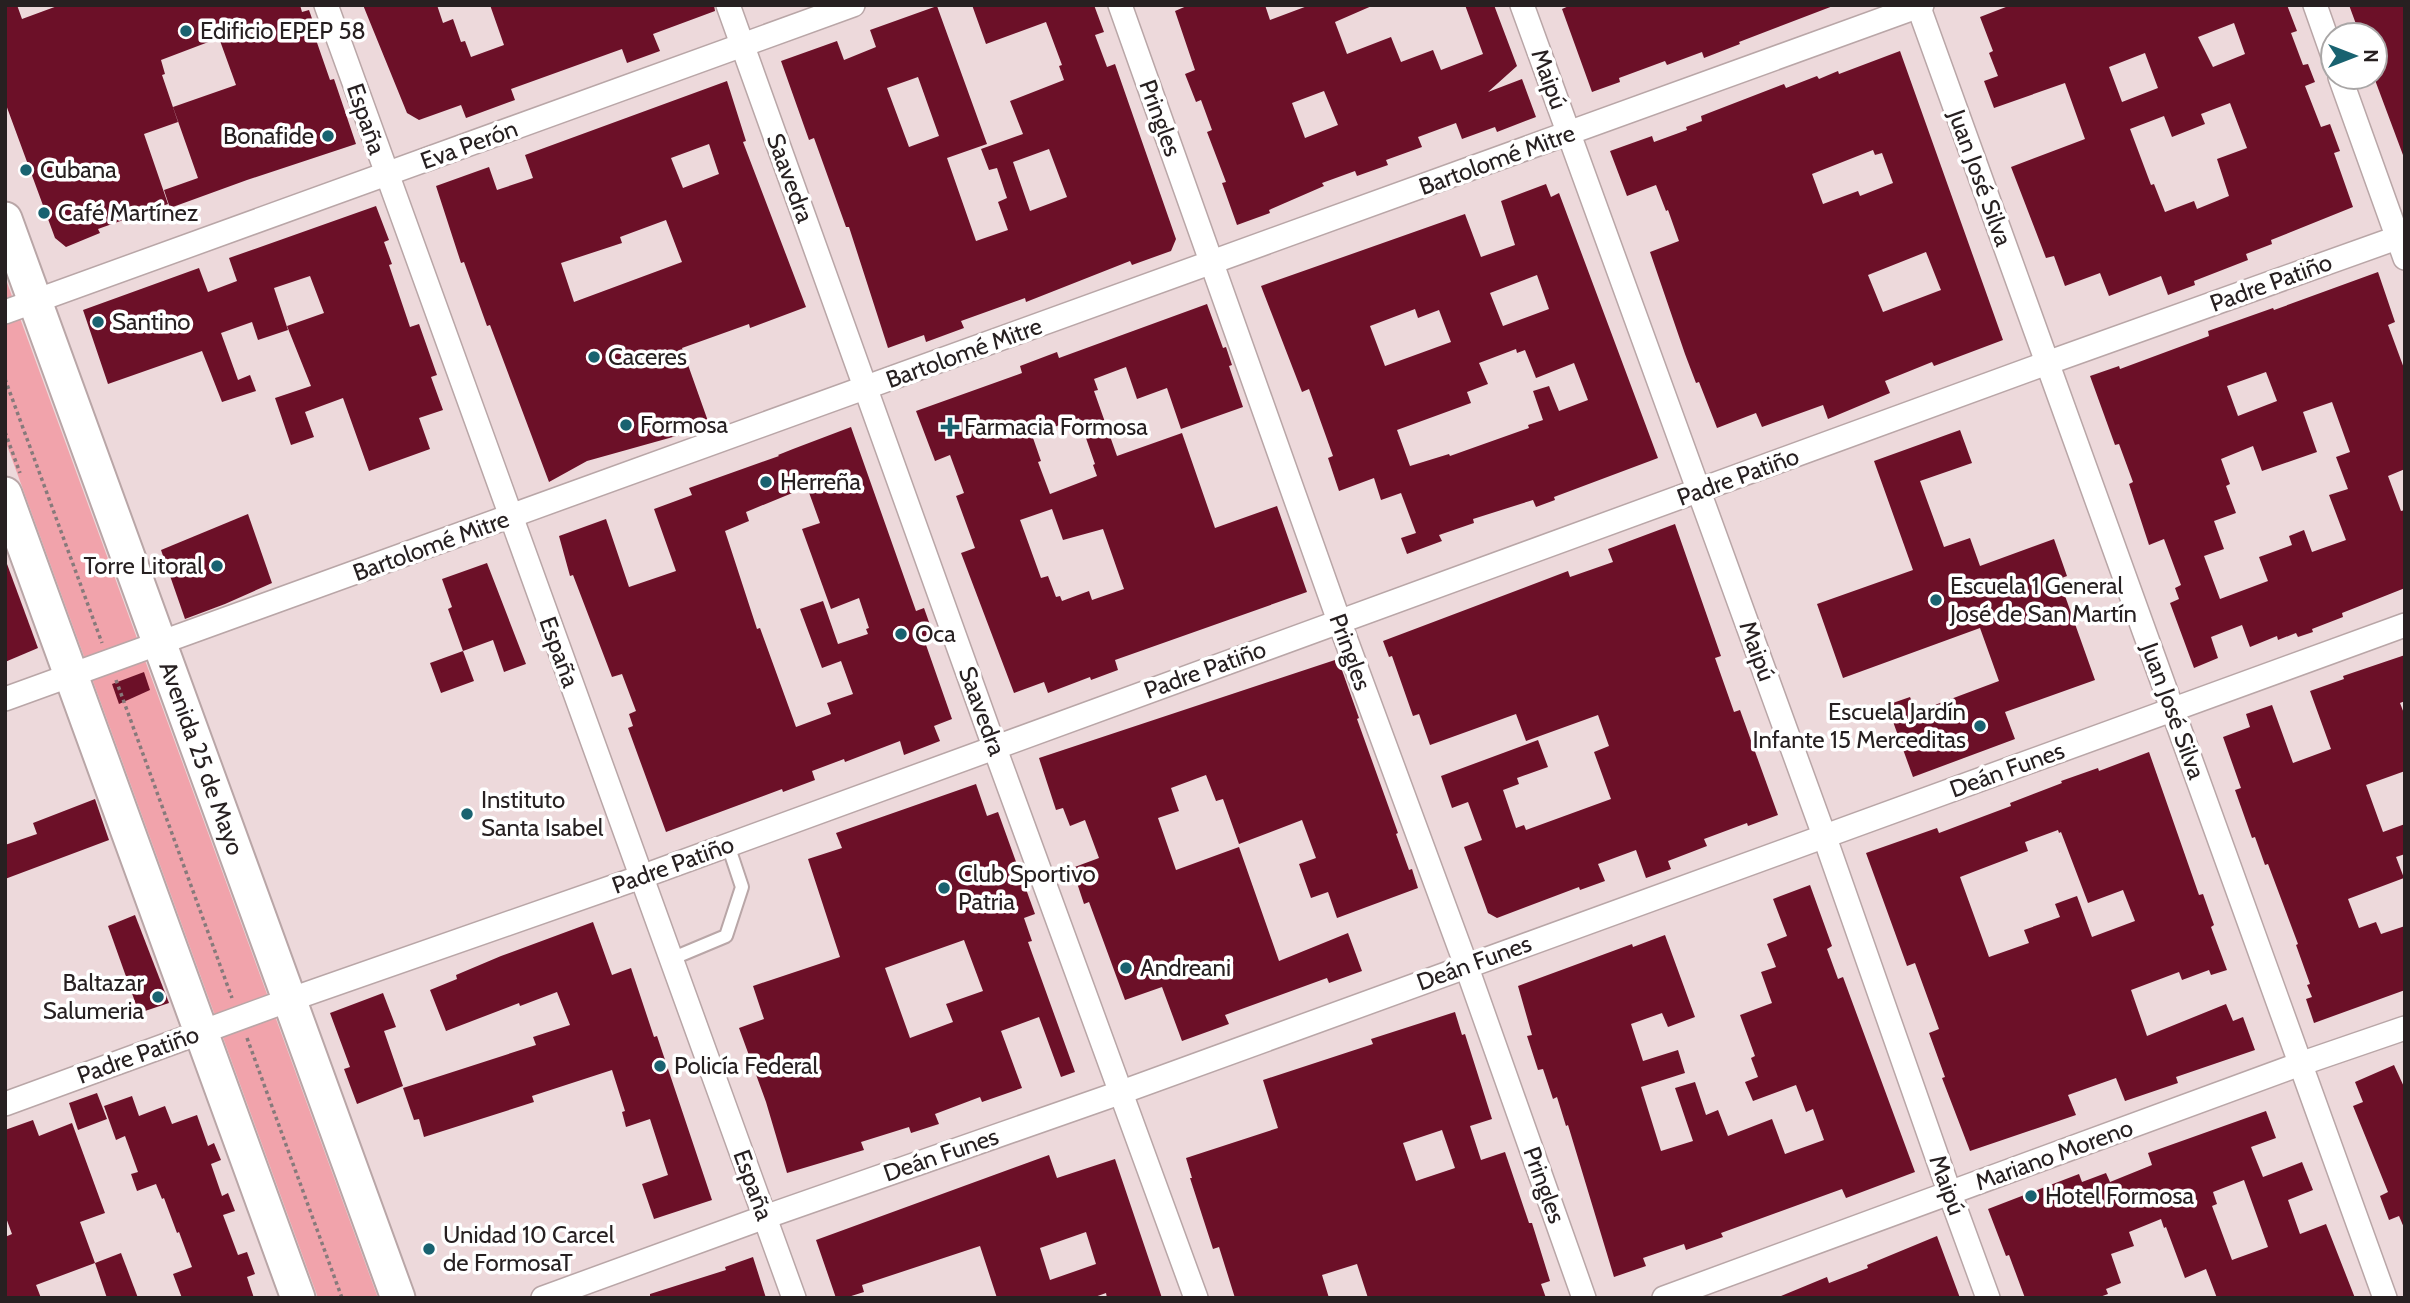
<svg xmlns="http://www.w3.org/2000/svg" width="2410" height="1303" font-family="Cabin,sans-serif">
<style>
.green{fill:#f1a3ab}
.building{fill:#6c1028;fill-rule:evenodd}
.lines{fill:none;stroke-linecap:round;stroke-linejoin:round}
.service-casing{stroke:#b9a6a7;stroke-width:16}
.minor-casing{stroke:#b9a6a7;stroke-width:26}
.secondary-casing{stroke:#b9a6a7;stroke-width:37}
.path{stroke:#877a7b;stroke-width:3.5;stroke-dasharray:3.5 3.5;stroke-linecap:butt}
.service{stroke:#fff;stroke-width:12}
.minor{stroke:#fff;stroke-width:23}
.secondary{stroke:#fff;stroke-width:33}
.poi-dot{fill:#196270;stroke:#fff;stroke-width:2.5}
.labels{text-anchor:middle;stroke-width:7;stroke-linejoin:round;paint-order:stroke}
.poi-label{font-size:24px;fill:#272021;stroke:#fff;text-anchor:start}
.street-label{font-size:24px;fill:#272021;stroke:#fff}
</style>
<rect width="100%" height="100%" fill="#edd9db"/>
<polygon class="green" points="5,277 378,1298 318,1298 5,440"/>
<g class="building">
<polygon points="5,5 17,5 22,19 60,5 300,5 302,12 309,10 317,33 314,34 330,80 334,79 356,144 247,180 170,208 164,190 198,178 173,107 236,85 219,38 161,60 165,74 162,75 178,122 144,134 168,204 98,229 100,233 66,247 55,238 5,102"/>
<polygon points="363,5 437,5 443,23 453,19 461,42 465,41 471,57 504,45 490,5 714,5 715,11 653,34 660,51 627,63 622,49 511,89 515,100 466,118 461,105 419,120 407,113"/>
<path d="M972,5H1094L1104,32L1095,35L1107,67L1115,64L1176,239L1171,251L1132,265L1130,261L1026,302L1025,298L961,321L964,328L926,342L924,335L888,348L849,227H846L814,138L809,140L781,61L837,41L844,60L876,47L870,30L937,6L987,144L947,158L976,241L1008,230L998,202L1007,198L997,168L989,170L981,149L1023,134L1010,101L1064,80L1059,66L1062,65L1046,22L986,44ZM918,77L939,136L909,147L887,88ZM1049,149L1067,197L1030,211L1013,162Z"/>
<path d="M1189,5H1265L1270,20L1310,5H1374L1335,22L1347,54L1391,37L1401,62L1433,50L1441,70L1483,54L1465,5H1494L1517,66L1488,92L1522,79L1536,117L1497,132L1495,127L1462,139L1456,123L1418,137L1422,147L1386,160L1388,165L1357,176L1355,171L1322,183L1324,186L1269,210L1270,213L1237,225L1222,183L1226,182L1207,132L1212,130L1201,100L1196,102L1185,74L1195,70L1175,11ZM1324,91L1338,125L1305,138L1292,103Z"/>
<polygon points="1571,5 1833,5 1833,6 1739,42 1740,44 1704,58 1702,52 1667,65 1665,61 1619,78 1620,82 1592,92 1562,9"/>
<path d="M2011,5H2287L2297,31L2291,33L2303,65L2308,64L2315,82L2305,86L2321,127L2330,124L2340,151L2334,153L2353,207L2271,240L2272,244L2246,254L2248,260L2194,281L2195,285L2168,295L2161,276L2109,296L2100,273L2065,286L2054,256L2046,258L2011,167L2085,139L2065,83L1994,108L1984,81L1998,76L1989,53L1993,51L1980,17ZM2234,23L2245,54L2213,67L2198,37ZM2145,53L2158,88L2122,102L2109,67ZM2230,103L2247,148L2217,159L2229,196L2197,209L2194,201L2165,212L2154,184L2151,185L2130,129L2164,116L2172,137L2205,124L2201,114Z"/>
<polygon points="2349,5 2405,5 2405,155 2403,155 2375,80 2375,35 2360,35"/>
<path d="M1900,51L2003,340L1934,366L1932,362L1885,381L1890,393L1828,419L1823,405L1762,427L1756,413L1717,428L1699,382L1696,383L1685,354L1650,252L1679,241L1668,210L1666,211L1656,185L1627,196L1610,151L1652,136L1654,142L1687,130L1686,127L1702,121L1701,116L1784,84L1786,88L1817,76L1819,79L1838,71L1839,74ZM1873,150L1875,155L1882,153L1893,183L1860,196L1858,191L1823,204L1812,174ZM1926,252L1941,290L1883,312L1868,275Z"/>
<path d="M727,81L746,141L743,142L806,307L750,328L749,324L682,348L709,424L680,435L587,461L549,482L490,325L487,326L464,262L461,263L436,186L489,167L497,190L533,178L525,155ZM709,144L719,174L683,188L671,158ZM666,220L682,262L574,302L561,263L622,243L620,237Z"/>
<path d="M1546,184L1551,197L1559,193L1658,458L1554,497L1555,500L1536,507L1533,500L1473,519L1474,523L1439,535L1442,541L1407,554L1401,538L1416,533L1401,493L1381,500L1374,478L1339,491L1328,458L1333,456L1309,389L1302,392L1261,286L1465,214L1481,257L1515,245L1501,201ZM1537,275L1549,309L1503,326L1490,293ZM1415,309L1418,318L1439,310L1451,342L1385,366L1370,326ZM1516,349L1517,353L1525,350L1536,378L1574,363L1588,400L1559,411L1549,386L1533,391L1543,420L1528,425L1529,428L1450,456L1449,454L1410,466L1397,430L1471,403L1467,392L1488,384L1479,363Z"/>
<polygon points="376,206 389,240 384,242 392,264 389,265 410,327 419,324 437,375 431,377 443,410 419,418 430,449 369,471 343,398 305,412 314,437 291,445 275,398 311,386 287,326 324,313 310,276 274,288 288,330 258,340 252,322 221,333 238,380 250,375 256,391 222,402 202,351 108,384 83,310 199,268 208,292 237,281 229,258"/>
<path d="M2378,272L2395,322L2388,325L2405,371V469L2388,476L2401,511L2405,510V588L2342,613L2343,617L2312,629L2313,632L2298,637L2296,633L2278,640L2277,636L2250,647L2242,625L2211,637L2218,658L2194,668L2170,603L2179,599L2175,588L2181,585L2164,539L2149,545L2129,484L2133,482L2119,444L2115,445L2090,376L2119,366L2120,369L2209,336L2208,331L2273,308L2274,310ZM2266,372L2277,401L2238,416L2227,386ZM2332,402L2350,452L2336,457L2348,489L2329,495L2346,540L2312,552L2304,530L2289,536L2292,545L2259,557L2268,581L2220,599L2204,556L2224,549L2214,521L2236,513L2226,486L2230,484L2221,459L2253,446L2262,471L2317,452L2303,412Z"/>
<path d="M1207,304L1223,348L1226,347L1232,365L1229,366L1243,407L1181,429L1167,388L1137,399L1126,367L1094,379L1098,390L1094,391L1117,456L1182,433L1215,528L1277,506L1307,592L1115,660L1118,670L1091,680L1090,677L1048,693L1044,682L1014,693L961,553L975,548L956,496L964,493L950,455L935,461L916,411L1022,373L1020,366L1057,352L1059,358ZM1079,418L1095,464L1093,465L1097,476L1050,494L1038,462L1041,461L1032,435ZM1052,509L1063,540L1103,529L1124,589L1092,600L1089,591L1062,601L1060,596L1056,597L1048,576L1041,578L1020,520Z"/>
<path d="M851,427L916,611L924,608L935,639L925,642L952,719L934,726L940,741L904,755L900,741L845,762L844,759L812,771L815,780L783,792L782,789L666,832L628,728L633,726L629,714L636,711L622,674L612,677L573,575L570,576L559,536L606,519L629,587L676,571L654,509L692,495L689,488L779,456L778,455L793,449ZM807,487L820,523L802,529L831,609L859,598L869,628L866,629L868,634L838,644L823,601L800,609L822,668L841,661L853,694L827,703L831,714L796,727L760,628L757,629L725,531L749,521L746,512Z"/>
<polygon points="1960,430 1972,463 1920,481 1944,547 1970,538 1980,566 2054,539 2067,576 2059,579 2095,680 2005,712 2015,739 1913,777 1887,705 1910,697 1916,712 1999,681 1980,628 1843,678 1817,604 1913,570 1874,461"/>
<polygon points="248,514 272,583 225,604 185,619 161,550"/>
<polygon points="1675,524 1721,656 1715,658 1734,712 1740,710 1778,815 1748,826 1747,823 1704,839 1707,846 1668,861 1671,869 1646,878 1636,850 1598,864 1605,881 1580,890 1579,887 1497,918 1488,913 1464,847 1482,840 1468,802 1452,808 1441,776 1538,740 1548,767 1517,778 1519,784 1503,790 1516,828 1524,825 1526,830 1611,799 1594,752 1609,746 1598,715 1526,741 1516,714 1430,745 1419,714 1413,716 1392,656 1389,657 1383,641 1568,571 1570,577 1613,562 1608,549"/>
<polygon points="487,563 526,664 504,672 493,640 463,651 474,681 441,693 430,663 463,651 448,609 452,607 442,579"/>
<polygon points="5,564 7,564 38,648 5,662"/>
<polygon points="2405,655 2405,701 2400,703 2405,716 2405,771 2366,785 2383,832 2405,824 2405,854 2396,857 2404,878 2348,899 2359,928 2376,922 2381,934 2405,926 2405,990 2314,1023 2306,999 2312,997 2307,985 2310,984 2296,945 2298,944 2268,864 2265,865 2255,837 2252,838 2235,790 2241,788 2223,737 2250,727 2246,714 2272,705 2293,763 2331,749 2310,691 2344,679 2343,676"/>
<polygon points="1338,659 1359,718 1357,719 1398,833 1396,834 1409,870 1412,869 1418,888 1337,918 1328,892 1311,898 1299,864 1316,858 1302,820 1239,844 1223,799 1216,801 1206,775 1171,788 1179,811 1158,818 1176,870 1239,847 1279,961 1348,933 1362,971 1329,983 1327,978 1225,1015 1229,1024 1182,1041 1162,987 1125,1000 1089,902 1084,904 1072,868 1099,858 1085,820 1070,826 1063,808 1056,810 1039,758"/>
<polygon points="144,672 150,690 119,704 112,684"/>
<path d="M2149,752L2199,895L2203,894L2214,925L2211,927L2227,970L2211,975L2209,970L2182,980L2179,972L2131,990L2147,1036L2226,1004L2233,1021L2243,1017L2255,1050L2176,1077L2178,1083L2125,1101L2116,1078L2068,1095L2076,1115L1970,1151L1942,1078L1945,1077L1929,1033L1939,1029L1915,963L1907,966L1866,853L1937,828L1939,833L2011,806L2010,803L2062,783L2061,781L2098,768L2099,771ZM2058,830L2059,833L2061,832L2088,903L2123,890L2135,921L2092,937L2077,896L2055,904L2060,917L2024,930L2029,943L1989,957L1960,877L2028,851L2025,842Z"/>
<path d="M976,784L987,816L998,812L1035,914L1024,918L1032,941L1028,942L1075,1072L1061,1077L1039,1017L1001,1031L1022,1088L982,1102L980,1097L935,1114L939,1124L911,1133L909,1127L861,1142L864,1150L787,1173L766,1102L739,1028L764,1019L753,986L840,957L808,859L842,848L836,833ZM964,940L983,991L946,1004L953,1022L910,1038L885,968Z"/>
<polygon points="95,799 109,840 5,879 5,845 37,834 33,823"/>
<polygon points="1810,885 1832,946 1827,949 1838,979 1843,977 1915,1172 1846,1198 1842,1189 1721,1233 1723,1237 1686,1250 1684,1244 1643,1258 1646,1266 1614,1277 1568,1125 1566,1126 1557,1097 1553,1099 1543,1069 1538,1070 1527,1036 1532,1035 1518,986 1632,944 1633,947 1665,935 1695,1017 1668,1027 1662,1013 1631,1024 1643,1061 1678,1050 1685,1073 1641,1087 1661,1151 1693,1141 1675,1088 1695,1082 1706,1115 1718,1110 1728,1136 1772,1119 1785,1154 1824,1140 1813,1109 1806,1112 1796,1085 1753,1101 1745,1082 1758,1077 1751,1058 1755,1056 1740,1015 1772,1003 1761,972 1776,967 1767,944 1787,936 1773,899"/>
<polygon points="135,915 169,1003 139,1013 108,926"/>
<polygon points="593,922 612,975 631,968 654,1037 657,1036 712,1200 654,1219 642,1184 668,1175 650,1119 626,1127 622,1112 625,1111 612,1070 532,1096 534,1102 424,1137 419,1119 414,1120 403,1088 536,1045 533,1037 570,1025 557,992 520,1006 519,1003 446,1031 430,990 457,979 456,975 501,956"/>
<polygon points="383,993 396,1027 384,1031 403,1086 357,1104 344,1069 350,1067 330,1013"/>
<path d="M1455,1012L1462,1035L1465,1034L1492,1119L1470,1126L1481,1160L1505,1152L1529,1223H1532L1550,1281L1541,1284L1546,1298H1368L1357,1264L1322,1275L1329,1298H1235L1219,1247L1213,1249L1190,1178H1192L1186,1158L1278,1128L1263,1080L1373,1044L1371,1039ZM1442,1130L1455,1168L1416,1181L1403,1143Z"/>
<polygon points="2394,1065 2405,1089 2405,1230 2399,1216 2389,1220 2380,1196 2388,1192 2353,1106 2363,1102 2355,1082"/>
<polygon points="97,1093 107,1119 78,1130 69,1103"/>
<polygon points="132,1096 139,1116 165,1106 172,1124 197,1115 208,1146 214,1143 221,1160 211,1164 222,1196 228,1193 235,1211 223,1215 238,1255 247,1252 255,1274 247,1277 254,1298 182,1298 173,1274 192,1267 179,1232 177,1233 164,1198 162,1199 156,1184 137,1191 131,1174 138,1172 125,1136 116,1140 104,1106"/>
<path d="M2266,1111L2276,1138L2251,1147L2263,1177L2302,1162L2313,1190L2288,1200L2300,1234L2326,1224L2355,1298H2217L2206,1269L2185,1278L2166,1227L2164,1228L2161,1219L2129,1232L2134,1246L2111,1254L2121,1283L2106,1289L2108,1294L2097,1298H2025L2009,1255L2006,1256L1988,1209L2079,1174L2082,1182L2106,1173L2110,1182L2152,1165L2148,1153ZM2244,1180L2268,1247L2232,1260L2212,1206L2217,1204L2213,1192Z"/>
<polygon points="33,1120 39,1136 72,1123 105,1213 80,1222 95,1263 36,1285 41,1298 5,1298 5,1237 12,1234 5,1215 5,1130"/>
<path d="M1049,1155L1057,1178L1115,1159L1162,1298H1107L1106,1293L1092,1298H997L980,1246L862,1285L864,1292L845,1298H836L816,1240ZM1086,1232L1096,1264L1050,1280L1040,1248Z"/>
<polygon points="1937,1236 1960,1298 1776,1298 1827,1277 1829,1283 1868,1268 1867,1265"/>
<polygon points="121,1253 138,1298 107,1298 95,1263"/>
<polygon points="753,1257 766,1298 650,1298 650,1294 726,1270 725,1267"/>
</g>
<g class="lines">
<g class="service-casing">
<polyline id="service" points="671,959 726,936 742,887 728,845"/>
</g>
<g class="minor-casing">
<g id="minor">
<polyline points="326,5 794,1298"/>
<polyline points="728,5 994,746 1196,1298"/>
<polyline points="1120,5 1339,621 1466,965 1584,1298"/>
<polyline points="1522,5 1825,838 1950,1194 1988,1298"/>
<polyline points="1918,5 2385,1298"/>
<polyline points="2315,5 2333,56"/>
<polyline points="2340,77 2405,258"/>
<polyline points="5,312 853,5"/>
<polyline points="5,699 1922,5"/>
<polyline points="5,1104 289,1000 641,877 2047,363 2405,235"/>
<polyline points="543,1298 765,1217 1122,1092 2405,625"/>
<polyline points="1664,1298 2300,1064 2405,1028"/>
</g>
</g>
<g class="secondary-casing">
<g id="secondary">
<path id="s1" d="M5,219L398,1298"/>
<polyline points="5,494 298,1298"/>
</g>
</g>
<g class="path">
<polyline points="5,379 102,643"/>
<polyline points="5,432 20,473"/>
<polyline points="116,680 232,998"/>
<polyline points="247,1038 342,1298"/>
</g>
<use href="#service" class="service"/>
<use href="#minor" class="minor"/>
<use href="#secondary" class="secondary"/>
</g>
<g class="poi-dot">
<circle cx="186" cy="31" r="7"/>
<circle cx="328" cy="136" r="7"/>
<circle cx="26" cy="170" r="7"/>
<circle cx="44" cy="213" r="7"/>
<circle cx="98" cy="322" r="7"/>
<circle cx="594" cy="357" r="7"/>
<circle cx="626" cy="425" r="7"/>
<path d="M946.5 416.5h7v7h7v7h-7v7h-7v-7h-7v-7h7z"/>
<circle cx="766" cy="482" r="7"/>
<circle cx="217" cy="566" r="7"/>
<circle cx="1936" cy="600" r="7"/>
<circle cx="901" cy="634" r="7"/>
<circle cx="1980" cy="726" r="7"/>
<circle cx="467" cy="814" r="7"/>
<circle cx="944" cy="888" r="7"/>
<circle cx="1126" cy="968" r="7"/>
<circle cx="158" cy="997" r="7"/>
<circle cx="660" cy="1066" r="7"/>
<circle cx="2031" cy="1196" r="7"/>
<circle cx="429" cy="1249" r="7"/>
</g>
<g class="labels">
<g class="poi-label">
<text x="200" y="39">Edificio EPEP 58</text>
<text x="314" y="144" text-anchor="end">Bonafide</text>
<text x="40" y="178">Cubana</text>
<text x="58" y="221">Café Martínez</text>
<text x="112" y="330">Santino</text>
<text x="608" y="365">Caceres</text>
<text x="640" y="433">Formosa</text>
<text x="964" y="435">Farmacia Formosa</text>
<text x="780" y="490">Herreña</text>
<text x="203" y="574" text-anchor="end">Torre Litoral</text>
<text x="1950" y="594">Escuela 1 General<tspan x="1950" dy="28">José de San Martín</tspan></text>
<text x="915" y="642">Oca</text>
<text x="1966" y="720" text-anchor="end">Escuela Jardín<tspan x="1966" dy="28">Infante 15 Merceditas</tspan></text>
<text x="481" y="808">Instituto<tspan x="481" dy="28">Santa Isabel</tspan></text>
<text x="958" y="882">Club Sportivo<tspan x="958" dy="28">Patria</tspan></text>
<text x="1140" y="976">Andreani</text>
<text x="144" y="991" text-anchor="end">Baltazar<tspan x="144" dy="28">Salumeria</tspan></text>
<text x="674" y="1074">Policía Federal</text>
<text x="2045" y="1204">Hotel Formosa</text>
<text x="443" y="1243">Unidad 10 Carcel<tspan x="443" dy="28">de FormosaT</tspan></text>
</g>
<g class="street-label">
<text transform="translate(1549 79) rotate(70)" y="8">Maipú</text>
<text transform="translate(1160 118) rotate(70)" y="8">Pringles</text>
<text transform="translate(366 119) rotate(71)" y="8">España</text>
<text transform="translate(469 145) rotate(-20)" y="8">Eva Perón</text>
<text transform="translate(1497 160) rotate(-20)" y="8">Bartolomé Mitre</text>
<text transform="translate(790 178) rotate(70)" y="8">Saavedra</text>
<text transform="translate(1980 178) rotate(70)" y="8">Juan José Silva</text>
<text transform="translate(2271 283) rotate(-20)" y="8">Padre Patiño</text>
<text transform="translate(964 353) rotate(-20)" y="8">Bartolomé Mitre</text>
<text transform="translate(1738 477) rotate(-20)" y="8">Padre Patiño</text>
<text transform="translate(431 546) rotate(-20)" y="8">Bartolomé Mitre</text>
<text transform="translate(1757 651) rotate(70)" y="8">Maipú</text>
<text transform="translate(559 652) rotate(70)" y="8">España</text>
<text transform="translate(1350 652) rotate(70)" y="8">Pringles</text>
<text transform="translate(1205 670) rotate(-20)" y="8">Padre Patiño</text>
<text transform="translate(982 711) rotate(70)" y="8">Saavedra</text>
<text transform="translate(2173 711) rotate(70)" y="8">Juan José Silva</text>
<text dy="8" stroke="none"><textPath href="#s1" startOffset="574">Avenida 25 de Mayo</textPath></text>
<text transform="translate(2007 770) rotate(-20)" y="8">Deán Funes</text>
<text transform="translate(673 865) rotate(-20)" y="8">Padre Patiño</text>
<text transform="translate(1474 963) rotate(-20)" y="8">Deán Funes</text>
<text transform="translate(138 1055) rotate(-20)" y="8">Padre Patiño</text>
<text transform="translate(941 1155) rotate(-19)" y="8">Deán Funes</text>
<text transform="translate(2054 1155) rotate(-20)" y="8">Mariano Moreno</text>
<text transform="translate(753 1185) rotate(70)" y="8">España</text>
<text transform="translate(1544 1185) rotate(70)" y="8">Pringles</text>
<text transform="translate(1947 1185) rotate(70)" y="8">Maipú</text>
</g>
</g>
<rect width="2410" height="1303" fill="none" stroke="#272021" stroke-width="14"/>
<g transform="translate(2354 56) rotate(90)"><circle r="33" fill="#ffffff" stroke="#a9a6a6" stroke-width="2"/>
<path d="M0-5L12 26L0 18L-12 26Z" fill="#196270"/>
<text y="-10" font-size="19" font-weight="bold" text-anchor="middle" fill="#272021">N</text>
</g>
</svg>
